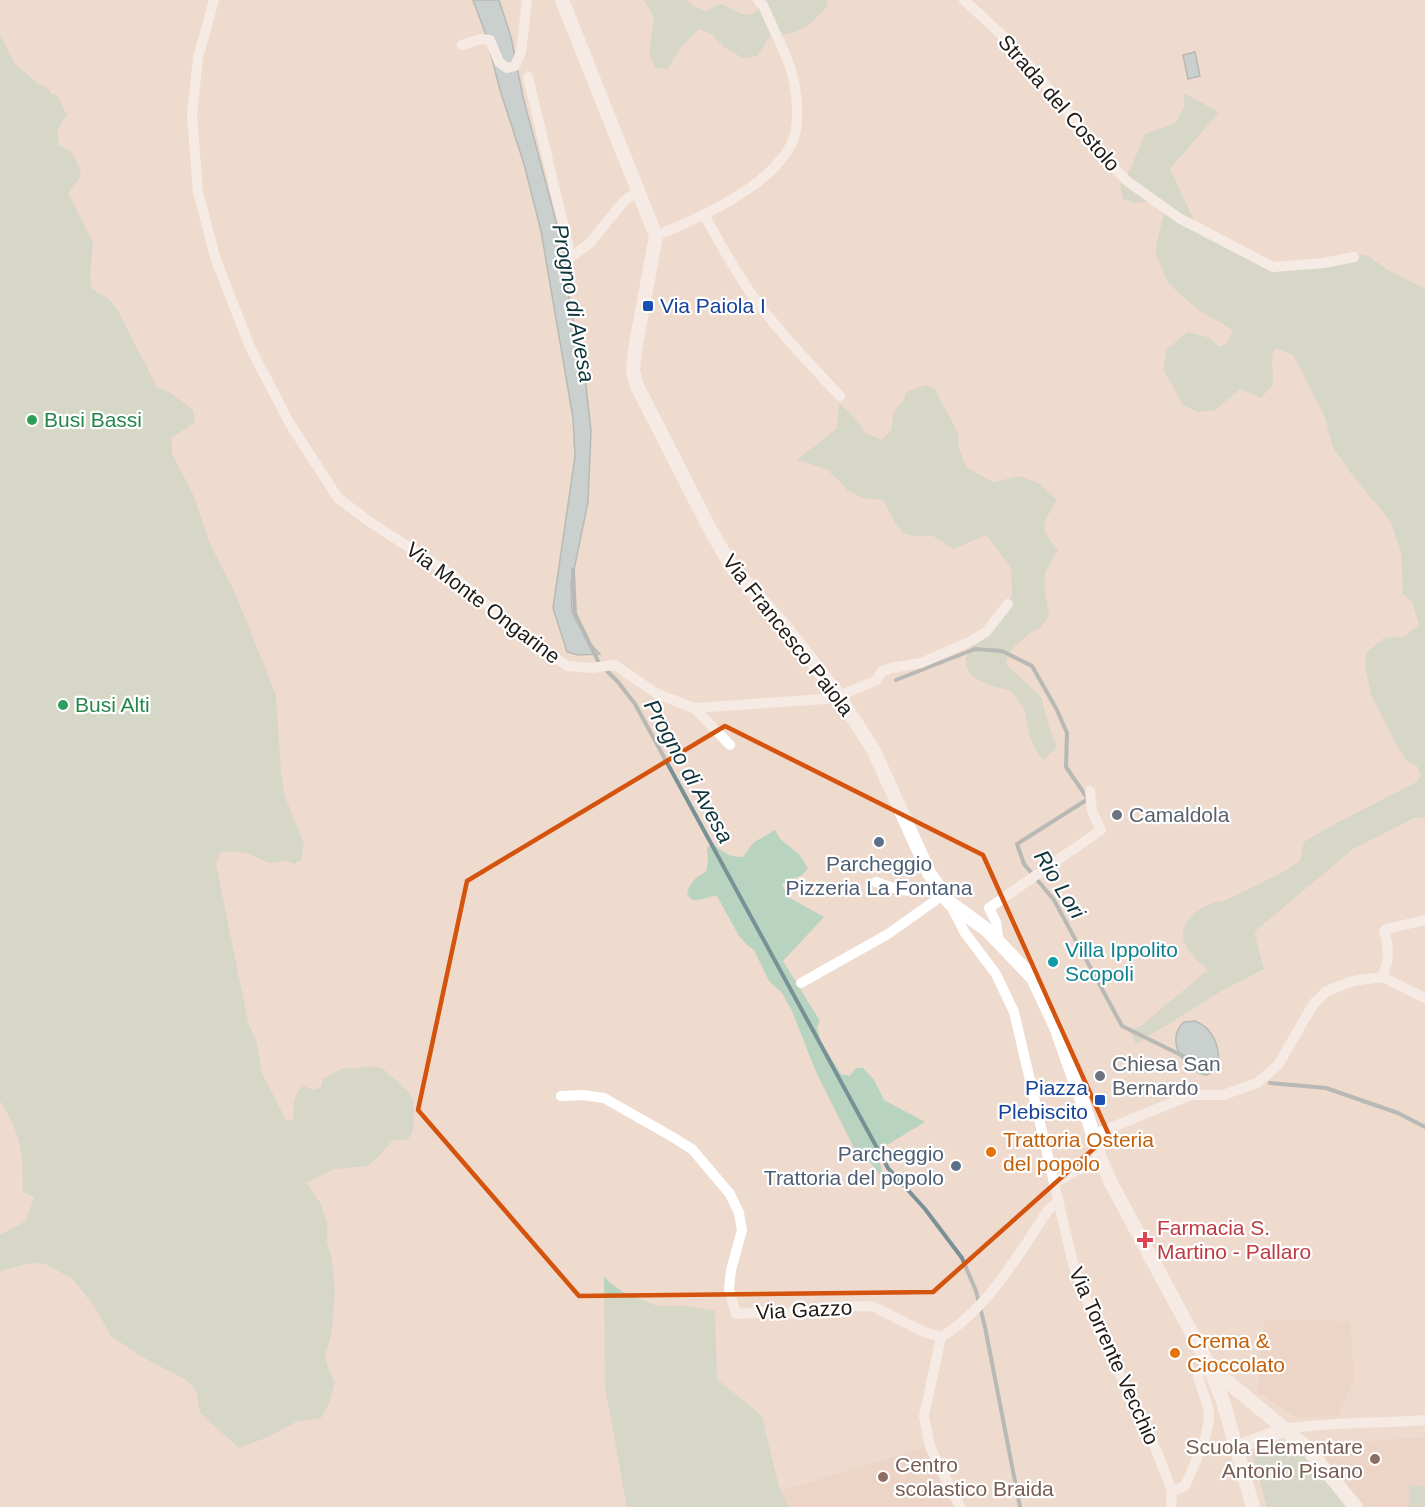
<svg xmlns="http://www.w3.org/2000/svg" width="1425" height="1507" font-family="Helvetica,sans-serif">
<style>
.built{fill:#e8ccbc}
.green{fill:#b8d3bf}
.water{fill:#9cc3cd;stroke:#779196;stroke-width:1.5}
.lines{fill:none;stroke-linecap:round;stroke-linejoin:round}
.stream{stroke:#779196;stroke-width:4}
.minor{stroke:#fff;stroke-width:10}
.tertiary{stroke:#fff;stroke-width:14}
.marked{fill:none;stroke:#d4530d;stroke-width:4.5;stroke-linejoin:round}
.transit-dot{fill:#1a4fb4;stroke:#fff;stroke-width:2}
.leisure-dot{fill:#2e9e5b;stroke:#fff;stroke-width:2}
.worship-dot{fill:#6b7280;stroke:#fff;stroke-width:2}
.service-dot{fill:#5c6f8a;stroke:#fff;stroke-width:2}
.culture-dot{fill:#0f9aa8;stroke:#fff;stroke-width:2}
.food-dot{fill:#e8710a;stroke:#fff;stroke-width:2}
.health-dot{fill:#e0444e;stroke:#fff;stroke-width:2}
.education-dot{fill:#8d6e63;stroke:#fff;stroke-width:2}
.labels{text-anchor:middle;stroke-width:4.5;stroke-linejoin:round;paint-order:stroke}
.street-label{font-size:21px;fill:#221b17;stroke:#fff}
.transit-label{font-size:21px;fill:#164399;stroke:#fff;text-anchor:start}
.leisure-label{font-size:21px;fill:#27864d;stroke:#fff;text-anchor:start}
.worship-label{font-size:21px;fill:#5b616d;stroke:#fff;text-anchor:start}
.service-label{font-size:21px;fill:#4e5e75;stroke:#fff}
.culture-label{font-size:21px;fill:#0d838f;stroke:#fff;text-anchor:start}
.food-label{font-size:21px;fill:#c56008;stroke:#fff;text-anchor:start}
.health-label{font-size:21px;fill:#be3a42;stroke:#fff;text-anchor:start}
.education-label{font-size:21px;fill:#785e54;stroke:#fff;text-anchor:end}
.water-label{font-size:22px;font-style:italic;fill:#0f353d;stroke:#fff}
</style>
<rect width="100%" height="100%" fill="#efdace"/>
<g class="built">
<polygon points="1264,1320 1350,1321 1354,1379 1338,1416 1297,1417 1258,1393"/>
<polygon points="1425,1437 1425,1507 1357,1507 1317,1445"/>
<polygon points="926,1447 944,1489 955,1507 727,1507"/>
</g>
<g class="green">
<path d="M643,0H687L693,6L707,11L721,4C741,12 750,26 764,0H827V7C806,29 800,33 770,36L757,56L743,58L725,48L711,34L699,29L682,46L667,69L656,68L649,55L654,17Z"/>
<path d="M0,34L15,64L39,84L47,87L51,94L57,95L67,115L57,130L59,145C73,151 78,161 81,175L68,193L93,243L90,278L92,289L109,299L118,311L157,387L171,393L193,410L195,422L172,438V454L193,494L210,544L236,595L276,695L281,773L285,797L304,843L301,861L293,864L285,860C265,869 260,854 240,852C234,851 227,852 221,852L216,863L248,1022L257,1043L262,1073L286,1120H293C294,1105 292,1098 303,1086L315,1090L321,1087L323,1079L343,1068L353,1069L369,1066L382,1068L409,1092L413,1100L414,1124L412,1134L407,1140H393L376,1159L367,1166L335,1169L306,1183L321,1204L327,1223V1242L332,1259L335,1291L332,1330L325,1357L328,1368L335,1382L329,1404L321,1418L296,1422L268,1437L239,1448L200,1413L197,1393L187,1380L142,1357L111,1336L96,1309L73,1279L45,1264L31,1263L0,1271V1235L26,1221L34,1197L23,1192C23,1152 22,1136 0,1101Z"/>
<path d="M1184,93L1219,112L1170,169L1195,222L1271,262L1293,265L1354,253L1368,256L1390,271L1425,289V818L1416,817L1353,849L1254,932L1264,969L1223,990L1136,1044L1130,1031L1142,1025L1208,970C1190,955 1169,934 1195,913C1203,906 1213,902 1224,901L1285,871L1300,861L1304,842L1327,828L1415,783L1421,776L1417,766L1406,760L1398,748L1371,695L1365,665L1367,652L1384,638L1404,637L1419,625L1412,602L1403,594L1401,552L1391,522L1350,472L1333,448L1325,417L1293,355L1275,348L1272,356L1273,384L1261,398L1240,389L1215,410L1198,412L1183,405L1163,369L1167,349L1188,332L1210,338L1219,347L1227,343L1233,330L1197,309L1168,283L1155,251L1162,221L1168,205L1162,200L1135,203L1123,199L1120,184L1130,170L1145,134L1176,123L1184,106Z"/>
<path d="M926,385L934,388L958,433L959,448L966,467L993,482L1020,476L1040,484L1057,500C1042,525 1038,527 1058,550L1045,572V591L1049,616L1040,628L1031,632L1016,645L1008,654L1006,664L1041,697L1049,727L1057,747L1043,760L1035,749L1029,734L1024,709L1010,690C995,687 966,682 966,661C966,656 970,648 972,643L983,638L1012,595L1011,567L986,535L953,549L933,536H914L905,534L897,526L883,500L862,498L847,490L842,483L826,469L797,460L837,428L839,403L856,419L866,433L882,440L892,429C892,423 892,415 896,409C902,401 904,404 906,392Z"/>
<path d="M775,830L780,839L799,854L808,868L802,875L782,884L788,897L824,917L783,961L820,1021L817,1027L821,1042L841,1074L850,1076L856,1068H863L874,1080L884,1100L925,1122L877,1151L884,1180L871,1163L861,1156L854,1148L816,1072L792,1011L782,993L769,981L754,950L747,945L739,936L717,896C707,896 701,902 691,899L687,894C690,883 695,877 706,872L708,861L707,848L713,843C722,853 730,857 743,857L753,843Z"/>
<polygon points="604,1276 610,1283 623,1292 657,1306 686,1306 715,1311 717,1379 762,1416 779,1487 788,1507 627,1507 605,1386"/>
<polygon points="1274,1450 1308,1453 1345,1507 1267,1507 1253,1455"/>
<polygon points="1410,1485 1425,1486 1425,1507 1409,1507"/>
</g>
<g class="water">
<polygon points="473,0 499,0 511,37 523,97 564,251 570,305 585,376 591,431 588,502 571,584 572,612 587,640 600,654 578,655 567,652 553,608 575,456 573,418 541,231 524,164 500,90 486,35"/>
<polygon points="1195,52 1200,76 1188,79 1183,55"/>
<path d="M1195,1021C1214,1028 1221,1049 1218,1068L1207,1075C1184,1072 1164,1039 1184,1022Z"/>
</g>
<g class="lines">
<g class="stream">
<polyline points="573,570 575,614 599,663 618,682 635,704 888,1168 925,1209 962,1258 976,1291 985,1327 1020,1507"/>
<polyline points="896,680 975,649 1002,651 1032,666 1057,710 1067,733 1066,767 1088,799 1017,844 1024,864 1054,900 1122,1026 1185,1057"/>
<polyline points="1270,1083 1326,1088 1398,1113 1425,1127"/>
</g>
<g class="minor">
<polyline points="214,0 198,58 192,115 198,192 216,260 250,347 290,424 338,498 370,522 452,575 538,648 568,666 591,668 615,665 657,694 694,708 825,699 839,696 877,680 881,672 891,668 921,663 973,640 986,632 1008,604"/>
<polyline points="964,0 1003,36 1065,107 1083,135 1127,181 1179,218 1273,267 1324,263 1354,257"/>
<polyline points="462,45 481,39 490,40 499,62 507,68 515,66 521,52 527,0"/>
<polyline points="528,77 571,257 589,244 624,201 638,191"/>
<path d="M705,216C720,244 736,273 755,299C780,333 810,364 840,396"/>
<path d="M656,236C699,218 767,189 791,145C801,126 797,93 792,73C785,50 772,27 763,5L758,0"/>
<polyline points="694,708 730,745"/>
<path d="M876,882C897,890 917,895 939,889"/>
<polyline points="949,902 965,933 996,974 1014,1012 1074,1268 1102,1337 1157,1452 1172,1491 1171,1507"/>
<polyline points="999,943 996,922 989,908 1101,830 1092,811 1090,791"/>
<path d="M1382,977C1390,960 1389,948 1384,931L1386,929L1425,920"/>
<polyline points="801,983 888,934 943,895"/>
<path d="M561,1096L583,1095L604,1098L669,1135L692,1149L730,1194L739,1213L742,1230L731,1270L729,1289L736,1314L763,1312L799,1314L828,1307L872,1306L924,1332L941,1337C986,1311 1020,1253 1048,1210L1058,1202"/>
<polyline points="1093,1135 1191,1095 1223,1095 1257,1083 1278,1065 1314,1003 1327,991 1353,981 1382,977 1425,998"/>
<polyline points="1054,1183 1100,1158"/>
<polyline points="941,1337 924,1416 930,1447 960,1507"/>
<path d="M1287,1429C1333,1421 1379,1424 1425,1420"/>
<polyline points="1172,1491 1185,1486 1204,1443 1209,1420 1209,1411 1198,1376 1202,1370 1210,1367"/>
</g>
<g class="tertiary">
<polyline points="562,0 656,236 635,350 633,371 637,386 711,531 732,567 786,628 839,696 874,751 929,873 949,902 987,930 1033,978 1056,1027 1087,1115 1100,1158 1111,1183 1210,1367 1305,1446 1356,1507"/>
<polyline points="1210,1369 1223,1401 1253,1507"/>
<polyline points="1237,1447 1287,1429"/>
</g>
</g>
<path d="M0 0H1425V1507H0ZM725,726L983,855L1109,1135L933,1292L579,1296L418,1110L467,881Z" fill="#efdace" fill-opacity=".55" fill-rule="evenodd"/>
<path class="marked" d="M725,726L983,855L1109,1135L933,1292L579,1296L418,1110L467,881Z"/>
<g class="transit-dot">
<rect x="642" y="300" width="12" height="12" rx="3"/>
<rect x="1094" y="1094" width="12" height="12" rx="3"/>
</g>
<g class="leisure-dot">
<circle cx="32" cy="420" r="6"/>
<circle cx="63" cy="705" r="6"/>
</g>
<g class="worship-dot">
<circle cx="1117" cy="815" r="6"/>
<circle cx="1100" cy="1076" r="6"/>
</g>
<g class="service-dot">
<circle cx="879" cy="842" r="6"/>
<circle cx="956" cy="1166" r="6"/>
</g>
<circle class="culture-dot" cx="1053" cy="962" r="6"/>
<g class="food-dot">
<circle cx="991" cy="1152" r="6"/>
<circle cx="1175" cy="1353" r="6"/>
</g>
<path class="health-dot" d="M1142 1231h6v6h6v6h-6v6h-6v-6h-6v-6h6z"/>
<g class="education-dot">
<circle cx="1375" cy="1459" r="6"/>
<circle cx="883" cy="1477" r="6"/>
</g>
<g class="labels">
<g class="street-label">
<text transform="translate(1059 103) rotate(49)" y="7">Strada del Costolo</text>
<text transform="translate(483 603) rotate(37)" y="7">Via Monte Ongarine</text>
<text transform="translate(788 635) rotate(52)" y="7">Via Francesco Paiola</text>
<text transform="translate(804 1310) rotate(-3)" y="7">Via Gazzo</text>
<text transform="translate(1114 1356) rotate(66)" y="7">Via Torrente Vecchio</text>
</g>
<g class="transit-label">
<text x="660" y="313">Via Paiola I</text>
<text x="1088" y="1095" text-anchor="end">Piazza<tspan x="1088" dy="24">Plebiscito</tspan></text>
</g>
<g class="leisure-label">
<text x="44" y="427">Busi Bassi</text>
<text x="75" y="712">Busi Alti</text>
</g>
<g class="worship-label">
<text x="1129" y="822">Camaldola</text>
<text x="1112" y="1071">Chiesa San<tspan x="1112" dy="24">Bernardo</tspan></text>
</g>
<g class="service-label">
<text x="879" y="871">Parcheggio<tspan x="879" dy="24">Pizzeria La Fontana</tspan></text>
<text x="944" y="1161" text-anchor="end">Parcheggio<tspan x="944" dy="24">Trattoria del popolo</tspan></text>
</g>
<g class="culture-label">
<text x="1065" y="957">Villa Ippolito<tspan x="1065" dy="24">Scopoli</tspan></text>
</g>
<g class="food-label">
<text x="1003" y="1147">Trattoria Osteria<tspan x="1003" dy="24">del popolo</tspan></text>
<text x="1187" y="1348">Crema &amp;<tspan x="1187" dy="24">Cioccolato</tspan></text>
</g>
<g class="health-label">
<text x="1157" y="1235">Farmacia S.<tspan x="1157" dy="24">Martino - Pallaro</tspan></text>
</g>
<g class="education-label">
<text x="1363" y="1454">Scuola Elementare<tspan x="1363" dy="24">Antonio Pisano</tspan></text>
<text x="895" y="1472" text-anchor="start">Centro<tspan x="895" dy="24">scolastico Braida</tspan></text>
</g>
<g class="water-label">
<text transform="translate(574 303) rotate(80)" y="8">Progno di Avesa</text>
<text transform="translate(689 771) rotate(61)" y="8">Progno di Avesa</text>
<text transform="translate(1060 884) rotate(58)" y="8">Rio Lori</text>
</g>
</g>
</svg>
